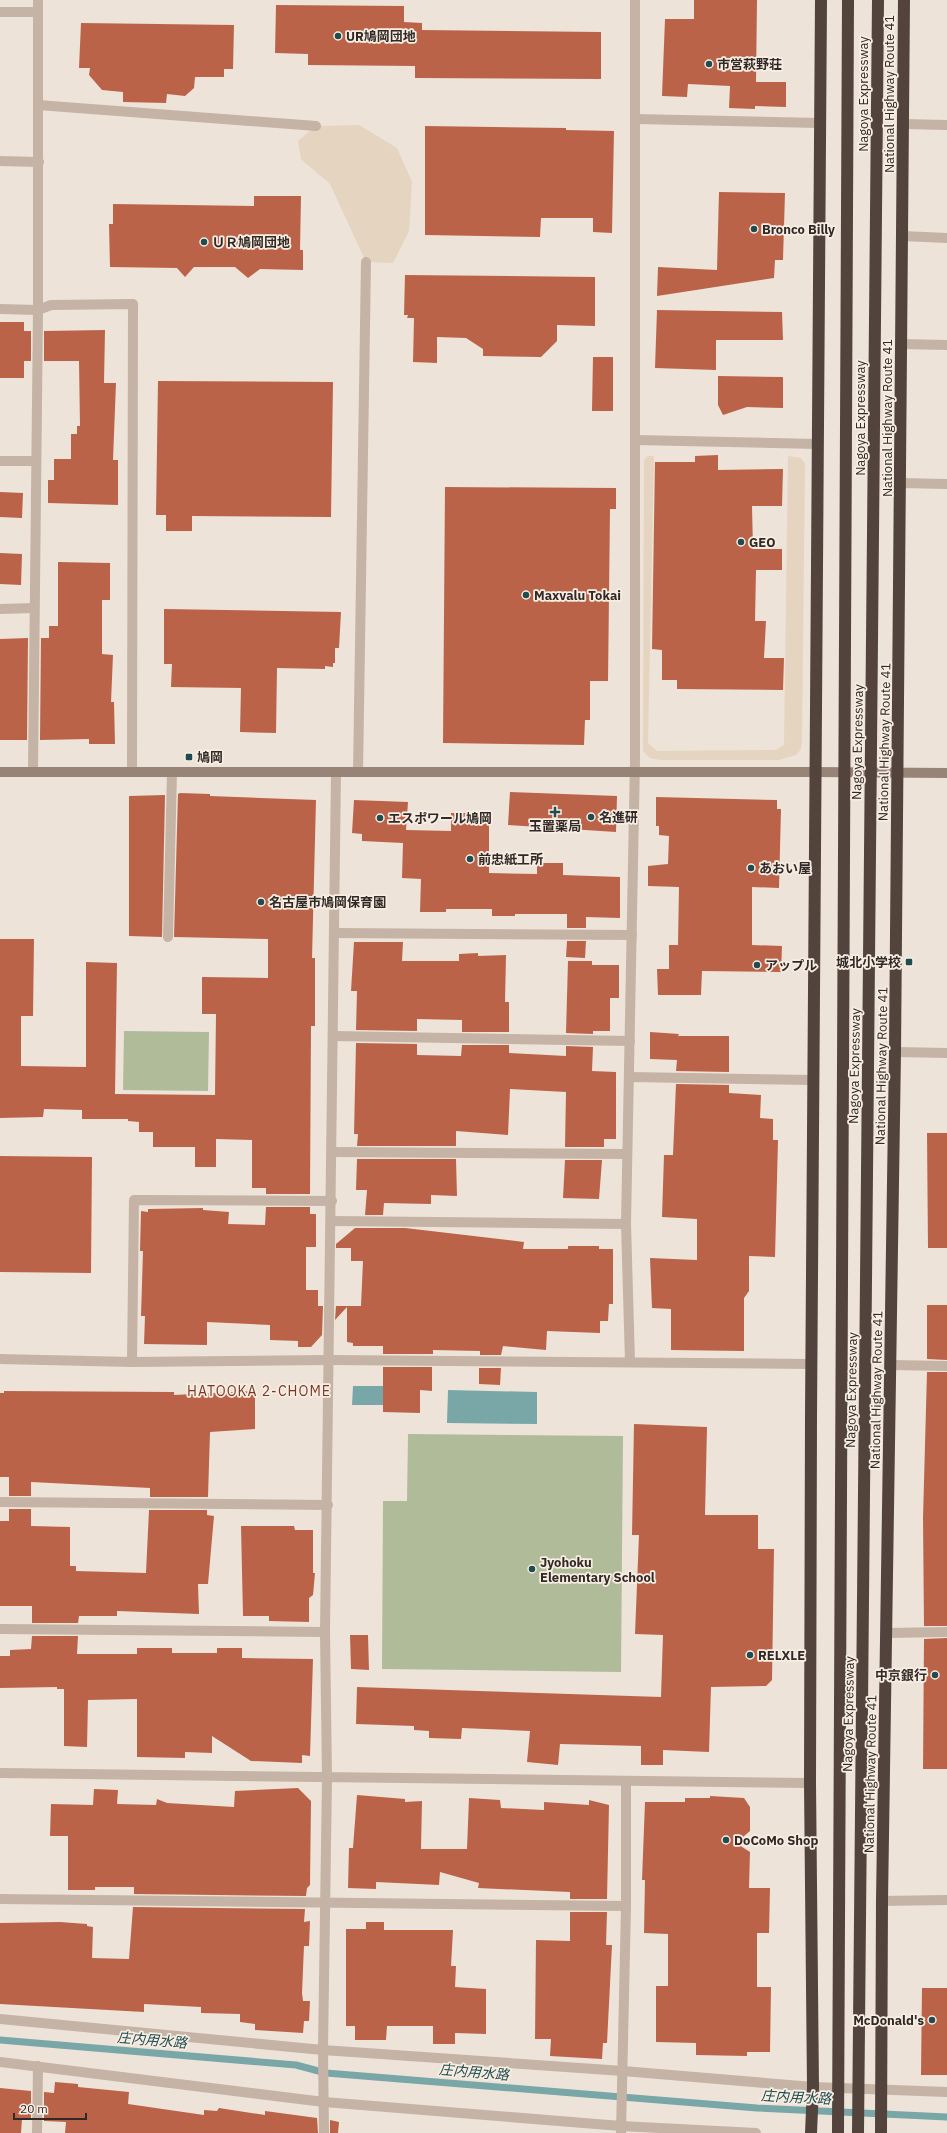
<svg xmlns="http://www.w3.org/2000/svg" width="947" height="2133" font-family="'IBM Plex Sans','Noto Sans JP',sans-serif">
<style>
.green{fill:#b0bb99}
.plaza{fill:#e5d4c0}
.water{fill:#79a7a8}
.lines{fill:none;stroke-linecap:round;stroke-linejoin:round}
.stream{stroke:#79a7a8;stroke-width:7}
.building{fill:#bb6349}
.lane{stroke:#c5b3a5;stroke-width:10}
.street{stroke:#c5b3a5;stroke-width:10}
.secondary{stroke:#988377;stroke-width:10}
.highway{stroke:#52433d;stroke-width:12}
.highway-bridge{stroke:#52433d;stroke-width:12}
.poi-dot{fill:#1f4c4f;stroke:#f7ede3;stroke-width:1.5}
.labels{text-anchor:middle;stroke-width:3.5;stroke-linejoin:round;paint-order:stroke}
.poi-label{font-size:13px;font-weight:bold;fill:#312926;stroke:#f7ede3;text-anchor:start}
.street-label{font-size:13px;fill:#312926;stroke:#f7ede3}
.neighbourhood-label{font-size:14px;letter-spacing:1px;fill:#793926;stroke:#f7ede3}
.water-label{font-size:14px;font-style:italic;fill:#1f4c4f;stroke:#f7ede3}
</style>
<rect width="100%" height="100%" fill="#eee3d8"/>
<g class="green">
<polygon points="124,1031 209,1032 208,1091 123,1090"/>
<polygon points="408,1434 623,1436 621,1672 382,1669 383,1501 407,1501"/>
</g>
<g class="plaza">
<polygon points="359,125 397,148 412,182 409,231 393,263 366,262 330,184 301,159 298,141 316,126"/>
<polygon points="648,456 654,456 648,743 657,751 775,750 784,745 788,456 801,458 805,464 802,742 801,749 796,755 779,760 660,760 650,758 643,751 644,460"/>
</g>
<g class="water">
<polygon points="353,1386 396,1386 396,1405 352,1405"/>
<polygon points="448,1390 537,1392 537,1424 447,1423"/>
</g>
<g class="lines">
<polyline class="stream" points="0,2040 296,2065 326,2073 757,2108 947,2117"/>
</g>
<g class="building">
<polygon points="694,0 757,0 756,82 786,82 786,107 755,106 755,109 729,108 730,86 688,84 687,97 662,96 665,19 694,19"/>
<polygon points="276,5 404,6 404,22 422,23 422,30 601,32 601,79 415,78 415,66 308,65 308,54 275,53"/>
<polygon points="81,23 234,25 233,69 224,69 224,77 195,77 194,88 185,96 167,94 166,103 123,102 123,92 102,90 89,75 90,68 79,68"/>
<polygon points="425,126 566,128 566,130 614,131 612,233 593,232 593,218 541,218 540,237 425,235"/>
<polygon points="719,192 785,193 783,260 775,260 774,278 657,296 658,267 717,270"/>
<polygon points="254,196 301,196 300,250 303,250 303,270 260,269 248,278 235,267 194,267 185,277 177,268 110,267 109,224 113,224 113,204 254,206"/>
<polygon points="405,275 595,277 595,326 557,325 557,341 541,357 483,356 483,349 466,338 437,337 437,363 413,362 414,318 407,318 408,315 404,315"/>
<polygon points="657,310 782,312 783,340 716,340 716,370 655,368"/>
<polygon points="0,322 24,322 24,331 31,331 31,361 24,361 24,378 0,378"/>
<polygon points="105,330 104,383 116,383 113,460 118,460 118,505 48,503 48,480 54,480 54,459 71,459 71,434 77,434 77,426 80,426 79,361 44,361 44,331"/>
<polygon points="593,357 613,357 613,411 592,411"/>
<polygon points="718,376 783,377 783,408 747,407 723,415 718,405"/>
<polygon points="158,381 333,382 331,517 192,516 192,531 166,531 166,515 156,515"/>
<polygon points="718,455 718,470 783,469 782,506 752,506 753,549 782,549 782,570 756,570 755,621 766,621 764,658 784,658 783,690 677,689 677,680 662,680 662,650 652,649 655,462 695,462 695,456"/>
<polygon points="445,487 616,488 616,509 610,509 608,681 590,681 590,720 585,720 584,745 443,743"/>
<polygon points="0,492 23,493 22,518 0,517"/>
<polygon points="0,553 22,554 21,585 0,584"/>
<polygon points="58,562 110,563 110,600 102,600 102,654 113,655 111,702 114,702 115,744 89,744 89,739 40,740 41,638 49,638 49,626 58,626"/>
<polygon points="164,609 341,612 339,648 335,648 335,663 333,663 333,667 325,666 325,669 277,668 276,733 240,732 241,688 171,687 172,664 164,664"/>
<polygon points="28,638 27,740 0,740 0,639"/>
<polygon points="510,792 617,796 616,832 508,825"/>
<polygon points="180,793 210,794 210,796 316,800 312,958 315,958 315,1026 311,1026 310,1194 266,1194 266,1188 252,1188 252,1140 216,1139 216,1167 195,1167 195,1147 153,1147 153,1132 139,1132 139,1122 128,1121 128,1119 82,1119 82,1110 44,1109 43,1117 0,1118 0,939 34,939 33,1016 21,1016 21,1066 86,1067 86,962 117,963 115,1094 215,1095 216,1014 202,1014 202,977 268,978 268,939 174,937 178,794"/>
<polygon points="165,795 162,937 129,936 129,796"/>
<polygon points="656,797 777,800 777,809 781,809 779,888 752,887 752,945 782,946 781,972 702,971 701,995 658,995 657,969 669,969 669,945 678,945 679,887 648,886 648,866 668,864 669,836 659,835 659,826 656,826"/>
<polygon points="354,800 408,802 406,830 451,831 451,813 489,813 489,873 537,874 537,863 563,863 563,875 620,877 620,918 586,917 586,928 567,928 567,914 515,914 515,916 492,916 492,909 446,909 446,912 420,912 421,879 402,878 403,843 362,841 362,834 352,833"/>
<polygon points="567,941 586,941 585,958 566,957"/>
<polygon points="354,942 403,942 402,961 459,961 459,954 478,953 478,956 506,955 505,1002 509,1002 509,1032 462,1032 462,1020 417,1019 417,1031 356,1030 357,991 351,991"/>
<polygon points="568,961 592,961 592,965 619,965 619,998 610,998 610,1031 593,1031 593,1034 566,1033"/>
<polygon points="650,1032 679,1034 678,1036 729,1036 729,1072 676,1071 677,1060 650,1059"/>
<polygon points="356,1043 417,1044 417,1055 461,1056 462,1045 509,1045 509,1053 566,1056 566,1046 593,1047 592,1071 616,1072 616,1139 604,1139 604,1147 565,1147 566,1092 510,1089 508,1135 456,1131 456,1146 357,1146 358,1134 354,1134"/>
<polygon points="676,1084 729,1085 729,1093 761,1095 760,1118 773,1119 773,1140 778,1140 775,1257 749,1256 749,1291 744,1298 744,1351 671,1350 671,1309 652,1308 650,1258 697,1260 697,1219 662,1217 664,1155 673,1155"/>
<polygon points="927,1133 947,1133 947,1248 928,1248"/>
<polygon points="0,1156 92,1157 91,1273 0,1272"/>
<polygon points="357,1159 456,1159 457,1196 431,1195 431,1204 384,1203 383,1215 365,1215 367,1190 356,1190"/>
<polygon points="565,1160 602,1160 599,1199 563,1198"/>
<polygon points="266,1207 310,1207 310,1214 316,1214 316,1247 306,1247 306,1290 318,1290 318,1306 323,1306 322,1335 311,1347 298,1347 298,1341 270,1340 270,1325 207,1322 207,1345 144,1344 145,1316 141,1316 143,1251 140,1251 141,1211 148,1212 148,1209 203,1208 203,1210 229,1212 228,1224 265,1225"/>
<polygon points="355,1228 405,1228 524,1242 523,1249 568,1249 568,1246 599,1246 599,1249 613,1249 613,1304 609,1304 608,1321 600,1321 600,1333 547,1331 546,1350 503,1346 501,1355 480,1355 480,1351 433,1350 433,1354 383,1354 383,1346 353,1346 353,1343 347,1342 347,1307 335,1320 336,1306 361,1306 363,1261 351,1261 351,1248 336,1248 336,1244"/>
<polygon points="927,1305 947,1305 947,1360 927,1359"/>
<polygon points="383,1367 432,1367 432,1391 420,1390 420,1413 383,1412"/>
<polygon points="479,1368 501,1368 500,1385 479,1384"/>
<polygon points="927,1372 947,1372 947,1626 924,1626 923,1518"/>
<polygon points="4,1391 174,1392 174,1395 255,1391 255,1429 210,1432 208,1497 150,1497 150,1488 31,1482 31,1496 9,1496 9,1477 0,1477 0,1393 4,1393"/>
<polygon points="634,1424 707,1427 705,1515 758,1515 758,1549 774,1549 772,1680 766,1686 711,1687 709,1752 663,1750 663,1765 641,1765 641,1746 560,1744 558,1765 527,1762 530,1731 462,1728 461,1739 429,1738 429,1731 414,1730 414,1726 356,1724 357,1687 661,1697 663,1635 635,1634 639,1535 632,1535"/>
<polygon points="9,1509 31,1509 31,1526 70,1527 70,1566 76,1566 76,1571 146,1573 149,1510 207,1510 207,1515 214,1516 208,1584 198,1584 199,1614 117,1611 117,1616 79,1616 78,1623 32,1623 32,1606 0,1606 0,1521 9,1521"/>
<polygon points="241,1526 294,1526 295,1530 313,1530 313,1573 315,1573 313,1595 309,1598 309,1622 269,1621 269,1616 243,1616"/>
<polygon points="350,1635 368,1635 369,1670 351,1669"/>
<polygon points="32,1636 78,1636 77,1654 137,1654 137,1648 172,1648 172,1653 217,1653 217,1648 242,1648 242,1658 313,1659 310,1756 302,1755 302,1763 251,1761 212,1736 212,1753 185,1752 185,1758 137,1757 137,1699 88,1700 87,1747 64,1746 64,1689 57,1689 57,1687 0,1688 0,1656 10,1656 10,1650 31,1649"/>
<polygon points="947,1638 947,1769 923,1769 924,1639"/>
<polygon points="298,1788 311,1801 310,1885 307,1888 306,1896 134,1894 134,1887 95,1887 95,1890 68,1890 68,1836 50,1836 51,1804 93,1805 94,1789 118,1790 117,1804 156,1805 157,1799 167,1803 234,1807 235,1791"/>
<polygon points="357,1795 405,1799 405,1802 422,1801 421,1849 467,1849 469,1798 500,1800 501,1808 544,1810 544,1802 589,1805 589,1800 609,1805 607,1899 570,1899 570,1892 478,1888 479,1883 440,1872 439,1885 376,1882 376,1889 348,1888 349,1848 353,1848"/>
<polygon points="710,1796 744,1798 750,1807 750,1831 736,1843 750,1852 749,1888 770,1888 769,1933 757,1933 757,1987 771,1987 770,2052 747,2052 747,2056 696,2055 696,2043 656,2042 656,1986 668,1986 668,1934 644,1933 645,1880 642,1880 645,1802 685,1802 685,1798 710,1798"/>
<polygon points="133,1907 305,1909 304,1922 310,1921 309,1946 304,1946 302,1993 303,2001 310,2001 309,2021 304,2021 303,2033 255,2030 255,2024 240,2022 240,2014 201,2013 201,2007 144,2004 144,2012 0,2004 0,1923 60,1922 87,1924 87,1926 93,1927 92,1958 129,1959"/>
<polygon points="570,1912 607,1912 606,1945 612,1945 607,2043 603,2043 602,2059 550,2056 551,2039 535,2039 536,1940 570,1941"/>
<polygon points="366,1922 384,1922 384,1930 453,1930 451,1966 456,1966 455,1987 486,1989 486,2034 455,2033 455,2044 433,2044 433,2026 387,2026 386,2040 355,2040 355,2026 346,2026 346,1929 366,1929"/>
<polygon points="922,1988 947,1988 947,2075 921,2075"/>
<polygon points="55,2082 78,2084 78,2087 129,2092 128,2104 204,2115 204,2110 217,2111 219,2108 265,2115 265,2111 317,2118 318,2133 65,2133 66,2122 44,2121 44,2092 54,2093"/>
<polygon points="0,2088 31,2091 31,2119 22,2119 21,2133 0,2133"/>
<polygon points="330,2120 339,2122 338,2133 330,2133"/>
</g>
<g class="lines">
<g class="lane">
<polyline points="38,105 316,126"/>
<polyline points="358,772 366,262"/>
</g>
<g class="street">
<polyline points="0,12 38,12"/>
<polyline points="635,119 820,123"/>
<polyline points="903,124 947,125"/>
<polyline points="0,161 39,162"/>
<polyline points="902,236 947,238"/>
<polyline points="0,309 38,310 51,305 133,304 132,771"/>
<polyline points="901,344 947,345"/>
<polyline points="635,440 817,444"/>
<polyline points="0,461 36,461"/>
<polyline points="900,483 947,484"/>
<polyline points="0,609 34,608"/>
<polyline points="33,772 38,310 38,0"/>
<polyline points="334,933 632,935"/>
<polyline points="168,937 172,772"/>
<polyline points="333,1036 630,1041"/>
<polyline points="895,1052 947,1053"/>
<polyline points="629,1077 814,1080"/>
<polyline points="332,1152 627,1154"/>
<polyline points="332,1221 626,1224"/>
<polyline points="0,1359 132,1362 329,1360 811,1364"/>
<polyline points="132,1362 134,1200 332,1201"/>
<polyline points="630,1362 626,1224 635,760 635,0"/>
<polyline points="891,1365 947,1366"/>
<polyline points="0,1502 328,1505"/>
<polyline points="0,1629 325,1632"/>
<polyline points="887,1633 947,1632"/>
<polyline points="0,1773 810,1783"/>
<polyline points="0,1899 626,1906"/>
<polyline points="882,1901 947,1900"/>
<polyline points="0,2019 323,2050 623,2071 813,2087 947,2092"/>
<polyline points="0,2062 324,2102 621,2126 756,2133"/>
<polyline points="37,2133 38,2066"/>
<polyline points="324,2133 323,2050 327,1778 325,1632 336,772"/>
<polyline points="621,2133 626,1906 626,1781"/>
</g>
<polyline class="secondary" points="0,772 815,772 947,773"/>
<g class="highway">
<polyline points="811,2133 813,2087 810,1783 811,1416 821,0"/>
<polyline points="881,2133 882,1901 895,1052 904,0"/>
</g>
<g class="highway-bridge">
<polyline points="838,2133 848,0"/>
<polyline points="858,2133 878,0"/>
</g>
</g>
<g class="poi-dot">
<circle cx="338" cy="36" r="4"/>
<circle cx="709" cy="64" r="4"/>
<circle cx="754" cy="229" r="4"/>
<circle cx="204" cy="242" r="4"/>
<circle cx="741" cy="542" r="4"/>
<circle cx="526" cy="595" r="4"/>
<rect x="185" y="753" width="8" height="8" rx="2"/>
<path d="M553 806h4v4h4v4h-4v4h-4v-4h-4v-4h4z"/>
<circle cx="591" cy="817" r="4"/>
<circle cx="380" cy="818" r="4"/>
<circle cx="470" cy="859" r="4"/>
<circle cx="751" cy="868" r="4"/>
<circle cx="261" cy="902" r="4"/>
<rect x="905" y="958" width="8" height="8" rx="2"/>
<circle cx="757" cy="965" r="4"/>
<circle cx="532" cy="1569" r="4"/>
<circle cx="750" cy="1655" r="4"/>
<circle cx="935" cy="1675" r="4"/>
<circle cx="726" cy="1840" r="4"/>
<circle cx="932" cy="2020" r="4"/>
</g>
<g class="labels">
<g class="poi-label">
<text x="346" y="41">UR鳩岡団地</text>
<text x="717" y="69">市営萩野荘</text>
<text x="762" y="234">Bronco Billy</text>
<text x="212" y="247">ＵＲ鳩岡団地</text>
<text x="749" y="547">GEO</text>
<text x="534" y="600">Maxvalu Tokai</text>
<text x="197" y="762">鳩岡</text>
<text x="599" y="822">名進研</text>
<text x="388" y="823">エスポワール鳩岡</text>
<text x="555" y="831" text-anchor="middle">玉置薬局</text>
<text x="478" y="864">前忠紙工所</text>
<text x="759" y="873">あおい屋</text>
<text x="269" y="907">名古屋市鳩岡保育園</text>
<text x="901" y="967" text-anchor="end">城北小学校</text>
<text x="765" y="970">アップル</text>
<text x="540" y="1567">Jyohoku<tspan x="540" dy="15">Elementary School</tspan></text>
<text x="758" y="1660">RELXLE</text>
<text x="927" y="1680" text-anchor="end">中京銀行</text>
<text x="734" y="1845">DoCoMo Shop</text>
<text x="924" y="2025" text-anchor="end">McDonald's</text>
</g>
<g class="street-label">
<text transform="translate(863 94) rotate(-90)" y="5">Nagoya Expressway</text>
<text transform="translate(889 94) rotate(-90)" y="5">National Highway Route 41</text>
<text transform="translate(860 418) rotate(-90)" y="5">Nagoya Expressway</text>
<text transform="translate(887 418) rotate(-90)" y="5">National Highway Route 41</text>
<text transform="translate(857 742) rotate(-89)" y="5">Nagoya Expressway</text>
<text transform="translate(884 742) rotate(-89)" y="5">National Highway Route 41</text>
<text transform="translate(854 1066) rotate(-89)" y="5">Nagoya Expressway</text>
<text transform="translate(881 1066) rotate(-89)" y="5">National Highway Route 41</text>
<text transform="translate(851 1390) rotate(-89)" y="5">Nagoya Expressway</text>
<text transform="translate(876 1390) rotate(-89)" y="5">National Highway Route 41</text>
<text transform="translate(848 1714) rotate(-89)" y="5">Nagoya Expressway</text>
<text transform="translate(870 1774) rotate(-89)" y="5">National Highway Route 41</text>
</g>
<g class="neighbourhood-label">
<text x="259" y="1396">HATOOKA 2-CHOME</text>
</g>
<g class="water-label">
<text transform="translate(152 2040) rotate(5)" y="5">庄内用水路</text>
<text transform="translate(474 2072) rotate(5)" y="5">庄内用水路</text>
<text transform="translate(796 2097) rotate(3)" y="5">庄内用水路</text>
</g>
</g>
<path d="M14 2113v6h72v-6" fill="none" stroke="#312926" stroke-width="2"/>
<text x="20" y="2113" font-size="12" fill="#312926" stroke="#f7ede3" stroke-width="3" paint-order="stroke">20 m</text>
</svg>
